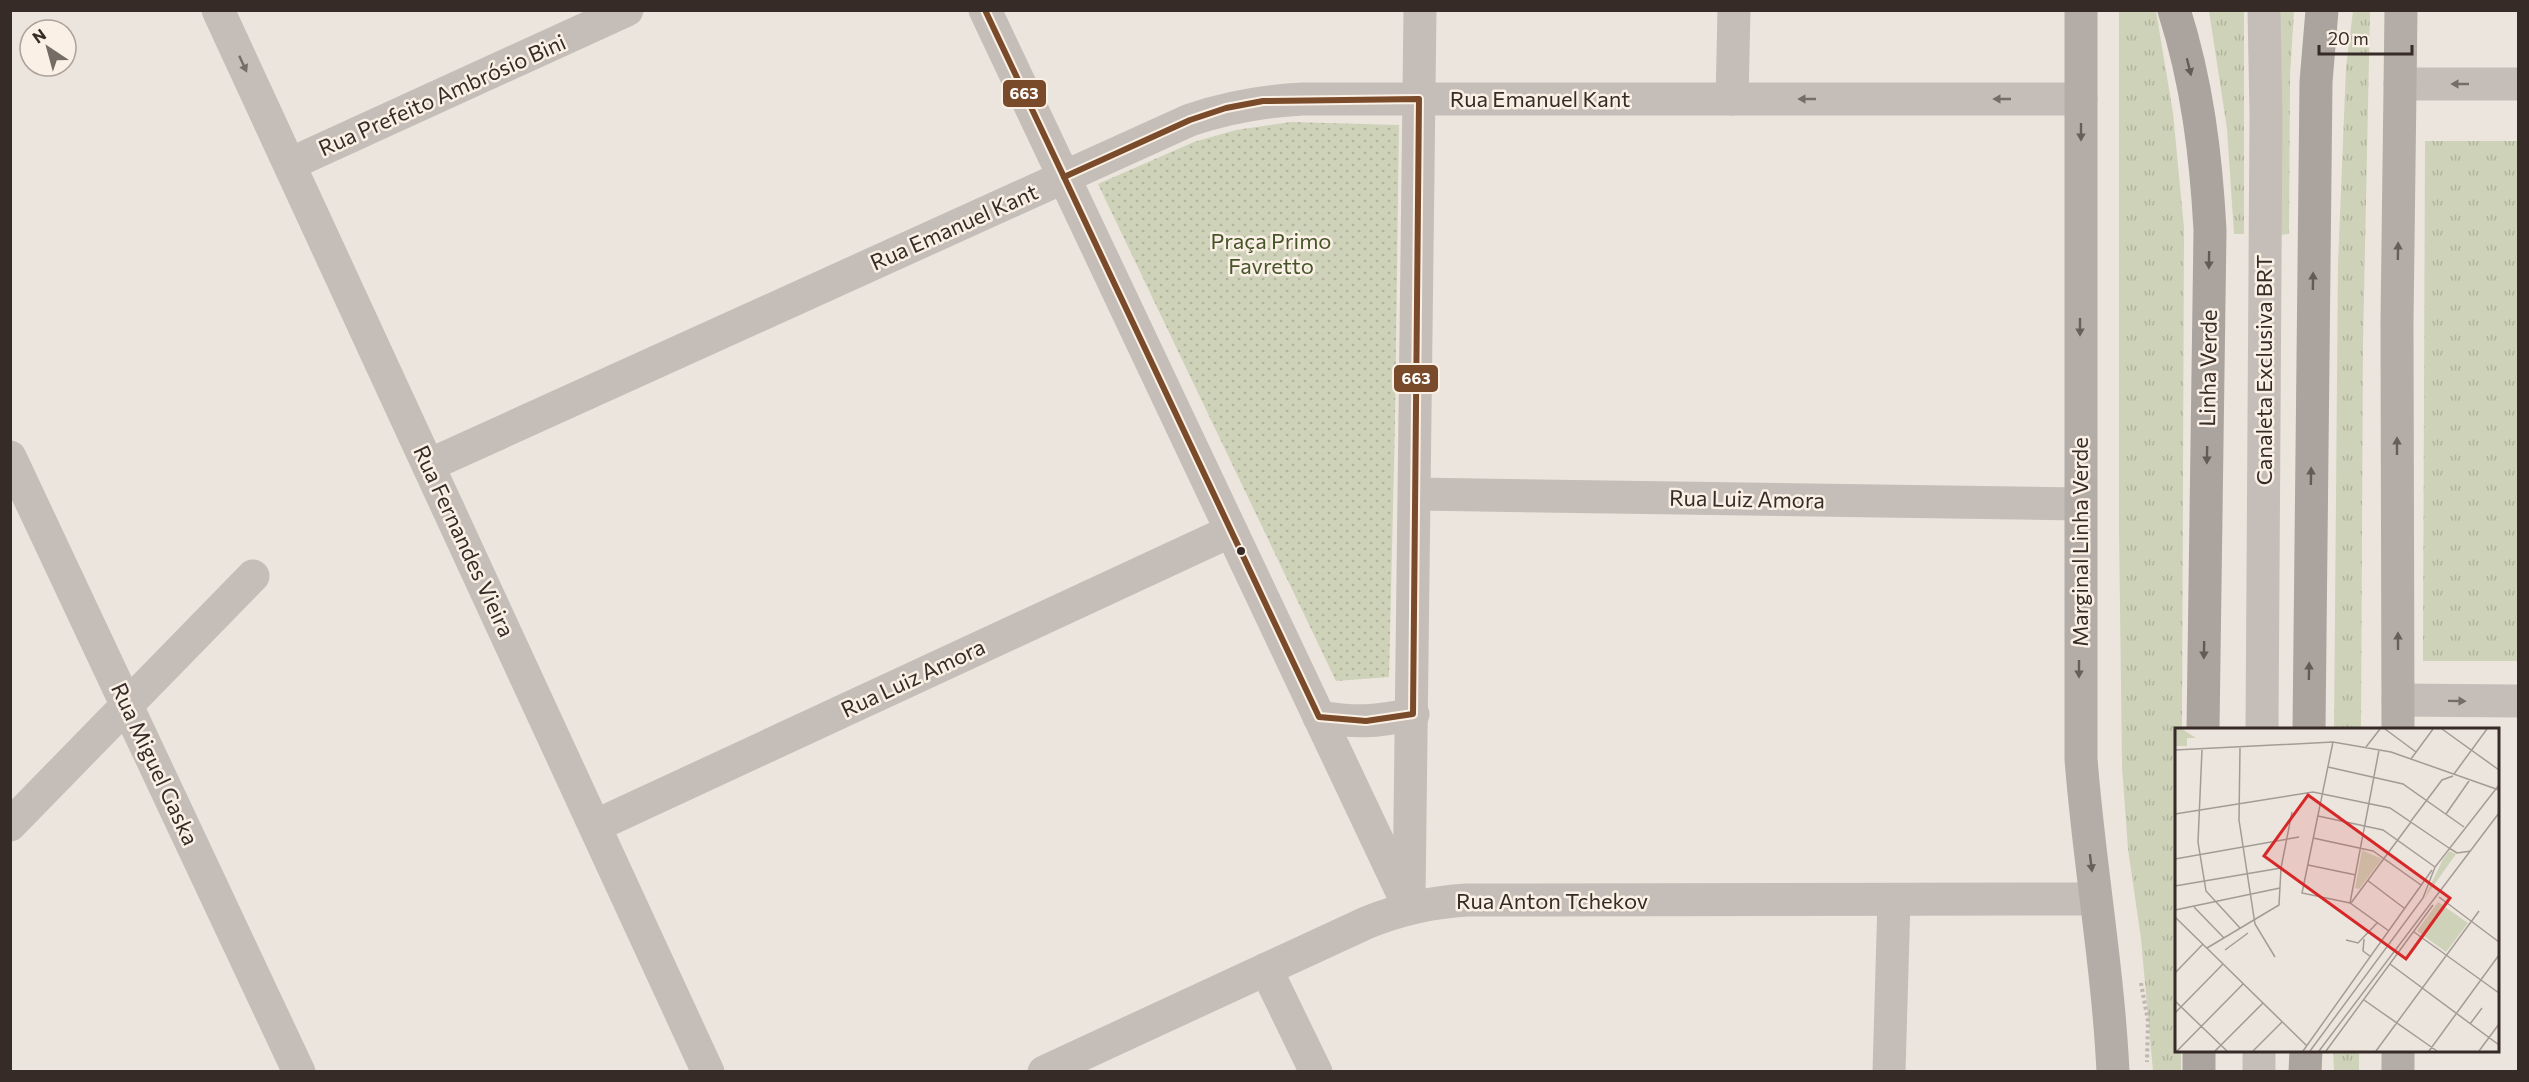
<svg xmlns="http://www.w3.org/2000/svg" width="2529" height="1082" font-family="Commissioner,sans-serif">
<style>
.grass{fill:url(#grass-tufts)}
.park{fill:url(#park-dots)}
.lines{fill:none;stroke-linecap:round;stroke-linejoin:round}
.path{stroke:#beb6b0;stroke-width:4;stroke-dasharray:3 3;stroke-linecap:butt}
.minor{stroke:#c5beb8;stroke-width:33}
.major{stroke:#b4aca7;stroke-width:33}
.highway{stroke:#aba49e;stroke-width:33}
.bus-1-casing{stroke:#faf0e5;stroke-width:10}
.bus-1{stroke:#7a4b2a;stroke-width:6}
.oneway{fill:#766d68}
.oneway2{fill:#655b56}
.oneway3{fill:#685f5a}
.bus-dot{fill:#362b26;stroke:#faf0e5;stroke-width:2}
.labels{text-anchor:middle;stroke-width:5;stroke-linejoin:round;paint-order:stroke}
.street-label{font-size:22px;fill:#362b26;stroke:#faf0e5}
.park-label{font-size:22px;fill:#465529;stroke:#faf0e5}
.inset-road{fill:none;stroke:#a39b94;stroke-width:1.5}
.view{fill:#d62828;fill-opacity:0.15;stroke:#d62828;stroke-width:3}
.inset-edge{fill:none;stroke:#362b26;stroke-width:3}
.line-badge{stroke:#faf0e5;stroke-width:2}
.badge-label{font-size:16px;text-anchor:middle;font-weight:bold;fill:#fff}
</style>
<defs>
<pattern id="grass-tufts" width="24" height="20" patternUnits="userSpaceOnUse" patternTransform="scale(1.5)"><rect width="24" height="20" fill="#ced2b8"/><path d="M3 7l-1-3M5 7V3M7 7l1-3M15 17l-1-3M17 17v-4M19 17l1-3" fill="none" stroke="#b2b49e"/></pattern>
<pattern id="park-dots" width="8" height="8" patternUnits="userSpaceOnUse" patternTransform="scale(1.5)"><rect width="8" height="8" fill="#ced2b8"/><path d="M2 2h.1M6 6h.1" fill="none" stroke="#b2b49e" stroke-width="1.8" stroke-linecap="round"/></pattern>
</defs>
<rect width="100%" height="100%" fill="#ece5de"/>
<g class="grass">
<polygon points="2119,11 2156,11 2173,113 2184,228 2182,729 2176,730 2176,1050 2181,1051 2181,1071 2153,1071 2141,939 2128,849 2122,767 2119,529"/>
<polygon points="2209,11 2244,11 2244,234 2234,234 2227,129"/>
<polygon points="2278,11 2294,11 2290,75 2289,234 2279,235"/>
<polygon points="2353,11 2370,11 2363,342 2361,729 2334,730 2338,265 2346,67"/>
<polygon points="2425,141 2518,141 2518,661 2423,661"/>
<polygon points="2333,1051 2359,1051 2359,1071 2334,1071"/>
</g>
<polygon class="park" points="1291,122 1399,125 1395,421 1389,677 1336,681 1098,184 1194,142 1236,130"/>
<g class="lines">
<polyline class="path" points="2141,983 2148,1021 2147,1062"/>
<g class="minor">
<polyline points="218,10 708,1072"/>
<polyline points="985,10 1409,907"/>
<polyline points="2400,84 2518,84"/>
<polyline points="1732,99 1734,10"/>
<polyline points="290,164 627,10"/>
<polyline points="10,457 299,1072"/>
<path d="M429,465L1190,120C1228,107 1263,101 1303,99H2081"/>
<polyline points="1415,494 2080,504"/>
<polyline points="2398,700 2518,701"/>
<path d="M1319,717C1356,723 1376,722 1413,714"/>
<polyline points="2262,730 2266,115 2264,10"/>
<polyline points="10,825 253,576"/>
<polyline points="595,826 1231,531"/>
<polyline points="1409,899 1420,10"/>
<polyline points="1266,969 1316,1072"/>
<path d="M1044,1072L1366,923C1400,909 1431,902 1467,900L2095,899"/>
<polyline points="1889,1072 1894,900"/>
<polyline points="2259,1072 2259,1050"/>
</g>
<g class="major">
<path d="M2081,10V759C2089,863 2108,967 2113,1072"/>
<polyline points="2398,730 2397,323 2401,10"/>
<polyline points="2398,1072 2398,1050"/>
</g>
<g class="highway">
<path d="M2174,10C2197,82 2206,155 2210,230L2203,730"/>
<polyline points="2309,730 2316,82 2322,10"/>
<polyline points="2199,1072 2199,1050"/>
<polyline points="2305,1072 2306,1050"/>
</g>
<g class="bus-1-casing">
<g id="bus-1">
<polyline points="985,10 1064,177"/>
<polygon points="1419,99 1413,714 1366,721 1319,717 1064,177 1190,120 1226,108 1263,101"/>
</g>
</g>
<use href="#bus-1" class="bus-1"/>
</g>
<defs><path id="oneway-solid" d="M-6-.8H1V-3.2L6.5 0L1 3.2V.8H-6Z" transform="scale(1.5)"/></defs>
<g class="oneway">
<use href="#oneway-solid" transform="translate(243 64) rotate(65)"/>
<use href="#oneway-solid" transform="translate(2460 84) rotate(180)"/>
<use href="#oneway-solid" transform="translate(1807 99) rotate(180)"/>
<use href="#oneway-solid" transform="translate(2002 99) rotate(180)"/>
<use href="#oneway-solid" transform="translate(2457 701) rotate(1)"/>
</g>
<g class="oneway2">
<use href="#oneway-solid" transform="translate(2189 67) rotate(76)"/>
<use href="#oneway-solid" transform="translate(2209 260) rotate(91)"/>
<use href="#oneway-solid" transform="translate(2313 281) rotate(-89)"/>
<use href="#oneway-solid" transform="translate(2207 455) rotate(91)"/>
<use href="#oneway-solid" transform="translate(2311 476) rotate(-89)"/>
<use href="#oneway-solid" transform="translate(2204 650) rotate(91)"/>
<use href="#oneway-solid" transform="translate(2309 671) rotate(-89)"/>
</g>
<g class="oneway3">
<use href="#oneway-solid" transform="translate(2081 132) rotate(90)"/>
<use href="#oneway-solid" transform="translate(2398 251) rotate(-89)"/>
<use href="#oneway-solid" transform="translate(2080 327) rotate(90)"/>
<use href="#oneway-solid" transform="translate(2397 446) rotate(-90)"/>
<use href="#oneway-solid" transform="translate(2398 641) rotate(-90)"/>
<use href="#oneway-solid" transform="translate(2079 669) rotate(90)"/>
<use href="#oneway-solid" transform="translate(2091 863) rotate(83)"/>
</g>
<circle class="bus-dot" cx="1241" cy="551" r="5"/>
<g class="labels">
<g class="street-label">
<text transform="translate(442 95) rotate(-24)" y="8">Rua Prefeito Ambrósio Bini</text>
<text x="1540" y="107">Rua Emanuel Kant</text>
<text transform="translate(954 227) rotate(-24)" y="8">Rua Emanuel Kant</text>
<text transform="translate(2208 368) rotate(-89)" y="8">Linha Verde</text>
<text transform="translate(2264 370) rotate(-90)" y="8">Canaleta Exclusiva BRT</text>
<text transform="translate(1747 499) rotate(1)" y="8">Rua Luiz Amora</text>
<text transform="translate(464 541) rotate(65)" y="8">Rua Fernandes Vieira</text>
<text transform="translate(2080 542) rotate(-90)" y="8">Marginal Linha Verde</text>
<text transform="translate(913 678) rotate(-25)" y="8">Rua Luiz Amora</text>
<text transform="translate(155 764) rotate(65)" y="8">Rua Miguel Gaska</text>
<text x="1552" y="909">Rua Anton Tchekov</text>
</g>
<g class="park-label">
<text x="1271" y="249">Praça Primo<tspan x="1271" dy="25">Favretto</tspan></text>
</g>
</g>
<g transform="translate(2175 728)">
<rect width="324" height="324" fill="#ece5de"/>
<path d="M274,123L281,126L249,171L267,133ZM263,174L293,195L271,224L242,203Z" fill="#ced2b8"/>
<path d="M0,1H7L21,10H12V18H0ZM187,122L207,131L184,161L180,160Z" fill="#ced2b8"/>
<path class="inset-road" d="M210,1L241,24M267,1L324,42M158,14L127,165L175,175L214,203M191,19L205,1M65,20L64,92L80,196L100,229M0,22L158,14L216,24L324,62M27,22L23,114L31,163L65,200M236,31L258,1M153,39L228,56L289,99M279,46L312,1M0,86L138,64L215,80L274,120M271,86L294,53M143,88L208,102L260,139M236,93L267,52L278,48M138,110L198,123L246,157M274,120L282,125L296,123M0,131L124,109M133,137L181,147M192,152L229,180M0,158L106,140M264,169L324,214M175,175L204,22M176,175L236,94M19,179L49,210M0,182L105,160M0,189L132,318M239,204L324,265M189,211L188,223L196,229M171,212L183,215L203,194M32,220L104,177L106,140L117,84M50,222L73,205M215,236L324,317M0,245L28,216M189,272L262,323M0,273L52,323M0,285L48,236M295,296L307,280M2,323L68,256M40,323L88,275M78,323L107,294M128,323L257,142M135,323L248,170L260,139L324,57M144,323L324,85M151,323L258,177M201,323L304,183M254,323L324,227M304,323L324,296"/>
<path class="view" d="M133,67L275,170L231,231L89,128Z"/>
<rect width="324" height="324" class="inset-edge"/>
</g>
<g class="line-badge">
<rect x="1002" y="79" width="45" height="29" rx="6" fill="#7a4b2a"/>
<rect x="1393" y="364" width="46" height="29" rx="6" fill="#7a4b2a"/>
</g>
<g class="badge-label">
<text x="1024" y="99">663</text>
<text x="1416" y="384">663</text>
</g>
<rect width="2529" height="1082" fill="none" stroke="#362b26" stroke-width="24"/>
<g transform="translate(48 48) rotate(324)"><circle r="28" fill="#faf0e5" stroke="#aca199" stroke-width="1.5"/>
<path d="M0-4.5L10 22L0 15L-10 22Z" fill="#766c66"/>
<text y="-9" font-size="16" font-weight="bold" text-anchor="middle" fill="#362b26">N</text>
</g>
<path d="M2319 45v9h93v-9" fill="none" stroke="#362b26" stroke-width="3"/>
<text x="2328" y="45" font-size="18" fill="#362b26" stroke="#faf0e5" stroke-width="4.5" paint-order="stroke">20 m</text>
</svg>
